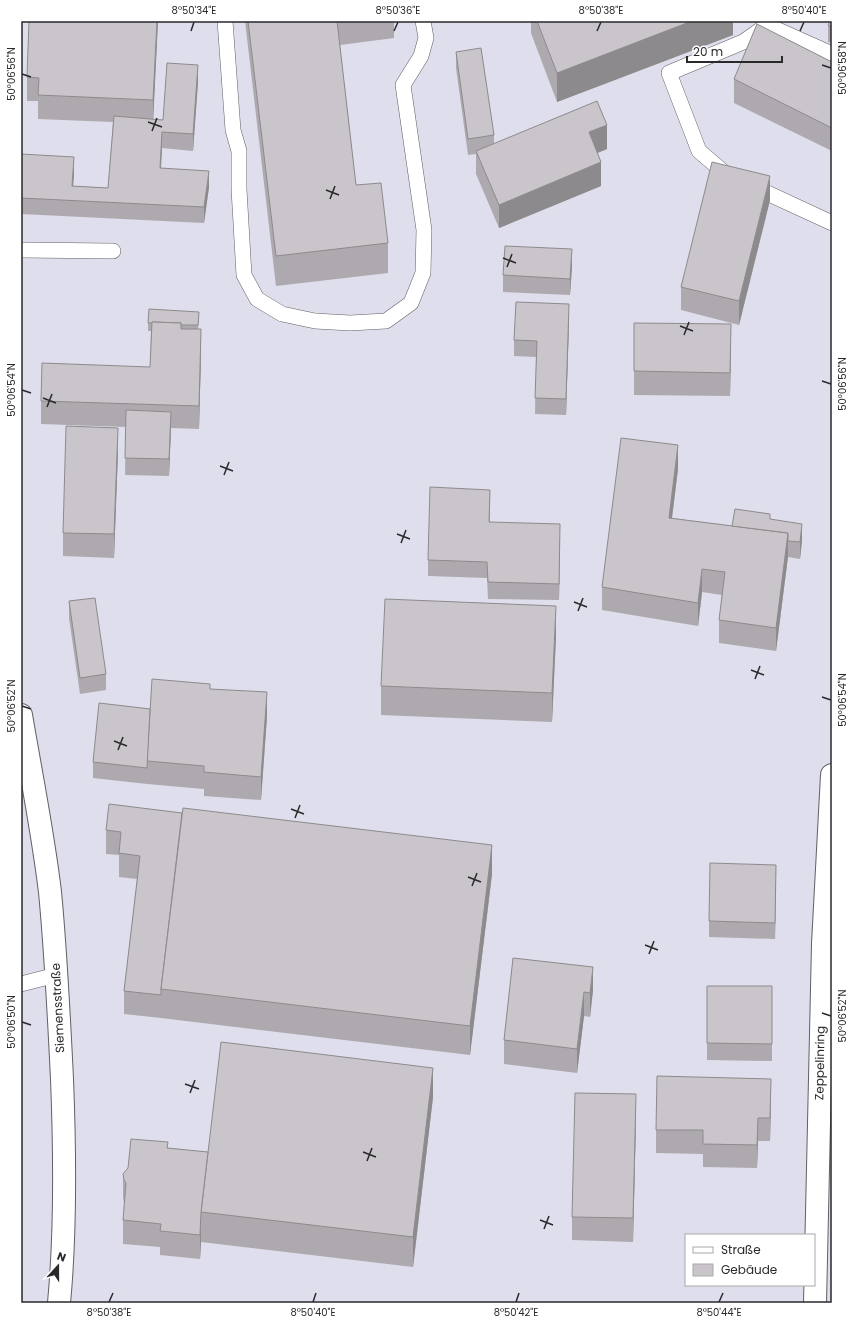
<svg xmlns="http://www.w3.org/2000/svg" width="853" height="1324" font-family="Poppins,sans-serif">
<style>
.built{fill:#dedeec;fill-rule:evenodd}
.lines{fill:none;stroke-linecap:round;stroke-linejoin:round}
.lane-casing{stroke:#606065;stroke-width:16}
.street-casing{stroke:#606065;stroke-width:24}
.lane{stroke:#fff;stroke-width:15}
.street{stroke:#fff;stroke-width:22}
.wall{fill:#aea9ae}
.shaded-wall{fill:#8d8a8d}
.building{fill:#cac5ca;stroke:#8d8a8d}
.ticks{fill:none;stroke:#29292c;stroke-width:1.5}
.labels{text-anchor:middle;stroke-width:3;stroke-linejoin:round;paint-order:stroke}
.street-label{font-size:12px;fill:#29292c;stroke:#fff}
.neatline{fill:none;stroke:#29292c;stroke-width:1.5}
.ticks-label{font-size:10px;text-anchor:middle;fill:#29292c}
</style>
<rect width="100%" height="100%" fill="#e9e9ef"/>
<path class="built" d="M21,21H832V1303H21ZM686,1235H814V1285H686Z"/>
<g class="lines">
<g class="lane-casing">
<g id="lane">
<polyline points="225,21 233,130 239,151 239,189 244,275 257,299 282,314 315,321 350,323 386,321 411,303 423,273 424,230 403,85 421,56 426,38 423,21"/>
<polyline points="727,175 699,151 669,73 743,42 767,25 832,54"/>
<polyline points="752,186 832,223"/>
<polyline points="21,250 113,251"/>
<polyline points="21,984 56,975"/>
</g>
</g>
<g class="street-casing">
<g id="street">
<path d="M21,715C31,774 43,833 50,892C56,954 59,1017 62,1079C65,1154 66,1229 59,1303"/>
<polyline points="815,1303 823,944 832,775"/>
</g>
</g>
<use href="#lane" class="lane"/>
<use href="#street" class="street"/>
</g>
<g class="wall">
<polygon points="158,21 153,119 163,120 198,82 193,151 162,148 161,168 209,187 204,223 21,214 21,154 74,173 73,186 108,188 113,122 38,119 38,101 27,101 27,77"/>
<polygon points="245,21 394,21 394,38 340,45 356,185 388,243 388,273 276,286"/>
<polygon points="531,21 733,21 733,35 557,102 531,33"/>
<polygon points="832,21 832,43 828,42 828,25"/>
<polygon points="456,52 494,135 494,144 607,149 598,153 601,186 499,228 476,174 476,154 468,155 456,68"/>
<polygon points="832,62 832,151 734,103 734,79"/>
<polygon points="770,200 739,325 681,310 681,287"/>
<polygon points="572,266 570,295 503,292 503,275"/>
<polygon points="199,320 198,329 201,353 199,429 171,428 169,476 125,475 126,427 41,424 41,401 150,367 151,331 148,331 148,323"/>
<polygon points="569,321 566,415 535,414 536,357 514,356 514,340"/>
<polygon points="731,348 730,396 634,395 634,371"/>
<polygon points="118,452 114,558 63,556 63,533"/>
<polygon points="678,469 672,518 732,526 770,519 802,540 800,559 788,557 776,651 719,643 719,620 722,595 702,592 698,626 602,610 602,587"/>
<polygon points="490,506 489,522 560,541 559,600 488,599 487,578 428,576 428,560"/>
<polygon points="69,601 106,674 106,690 80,694 69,618"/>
<polygon points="556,636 552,722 381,715 381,686"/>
<polygon points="210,689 267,716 261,800 204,796 204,789 147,784 93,778 93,762 150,709"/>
<polygon points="106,830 492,874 470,1055 161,1018 124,1014 124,991 137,879 119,877 119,855 106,854"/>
<polygon points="776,881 775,939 709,937 709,921"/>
<polygon points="513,958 593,990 590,1017 584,1016 577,1073 504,1064 504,1040"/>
<polygon points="707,986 772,986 772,1061 707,1060"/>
<polygon points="433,1097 413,1267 201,1242 200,1259 160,1255 160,1247 123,1244 123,1220 124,1204 124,1203 123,1197 123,1174 168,1148 208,1152"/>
<polygon points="771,1102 770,1141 758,1141 757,1168 703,1167 703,1154 656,1153 656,1130"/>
<polygon points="636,1118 633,1242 572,1240 572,1217"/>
</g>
<g class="shaded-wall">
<polygon points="157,21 158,21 153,124 153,100"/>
<polygon points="692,21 733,21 733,35 557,102 557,73"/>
<polygon points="198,65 198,82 193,151 193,134"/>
<polygon points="607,125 607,149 589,156 589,132"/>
<polygon points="162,132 162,148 160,184 160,168"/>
<polygon points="74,157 74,173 72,203 72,186"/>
<polygon points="601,162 601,186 499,228 499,205"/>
<polygon points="209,171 209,187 204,223 204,207"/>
<polygon points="770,176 770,200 739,325 739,301"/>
<polygon points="572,249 572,266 570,295 570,279"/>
<polygon points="569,304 569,321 566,415 566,399"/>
<polygon points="731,324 731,348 730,396 730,373"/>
<polygon points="201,329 201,353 199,429 199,406"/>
<polygon points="171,412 171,428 169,476 169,459"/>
<polygon points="118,428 118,452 114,558 114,534"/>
<polygon points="678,445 678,469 669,541 669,518"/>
<polygon points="490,490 490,506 489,539 489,522"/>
<polygon points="560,524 560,541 559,600 559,584"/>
<polygon points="802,524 802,540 800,559 800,542"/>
<polygon points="788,533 788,556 776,651 776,628"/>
<polygon points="702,569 702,592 698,626 698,603"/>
<polygon points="556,606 556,636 552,722 552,693"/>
<polygon points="267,692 267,716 261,800 261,777"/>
<polygon points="492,845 492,874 470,1055 470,1026"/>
<polygon points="776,865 776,881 775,939 775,923"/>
<polygon points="593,967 593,990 590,1017 590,993"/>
<polygon points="584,992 584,1016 577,1073 577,1049"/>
<polygon points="433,1068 433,1097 413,1267 413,1237"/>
<polygon points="771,1079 771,1102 770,1141 770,1118"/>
<polygon points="636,1094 636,1118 633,1242 633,1218"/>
<polygon points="758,1118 758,1141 757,1168 757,1145"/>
<polygon points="201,1218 201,1242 200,1259 200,1235"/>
</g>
<g class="building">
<polygon points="29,21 157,21 153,100 38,95 39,78 27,77"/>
<polygon points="248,21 337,21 356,185 381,183 388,243 276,256"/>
<polygon points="537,21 692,21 557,73"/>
<polygon points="830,21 832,21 832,27 828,25"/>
<polygon points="757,24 832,62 832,128 734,79"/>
<polygon points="481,48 494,135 468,139 456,52"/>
<polygon points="167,63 198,65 193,134 162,132 160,168 209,171 204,207 21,198 21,154 74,157 72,186 108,188 114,116 163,120"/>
<polygon points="597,101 607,125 589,132 601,162 499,205 476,151"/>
<polygon points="712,162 770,176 739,301 681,287"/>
<polygon points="505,246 572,249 570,279 503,275"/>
<polygon points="516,302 569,304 566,399 535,398 537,341 514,340"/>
<polygon points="149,309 199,312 198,325 181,325 181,323 152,322 151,323 148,323"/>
<polygon points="152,322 181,323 181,329 201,329 199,406 41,401 42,363 150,367"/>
<polygon points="634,323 731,324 730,373 634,371"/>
<polygon points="126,410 171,412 169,459 125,458"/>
<polygon points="66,426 118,428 114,534 63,533"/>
<polygon points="621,438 678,445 669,518 788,533 776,628 719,620 725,572 702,569 698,603 602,587"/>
<polygon points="430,487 490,490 489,522 560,524 559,584 488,582 487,562 428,560"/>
<polygon points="735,509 770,514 770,519 802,524 800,542 788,541 788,533 732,526"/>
<polygon points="95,598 106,674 80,678 69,601"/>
<polygon points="385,599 556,606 552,693 381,686"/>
<polygon points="152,679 210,684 210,689 267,692 261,777 204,772 204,766 147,761"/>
<polygon points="99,703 150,709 147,768 93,762"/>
<polygon points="109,804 182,813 161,989 161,995 124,991 140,856 119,853 121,832 106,830"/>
<polygon points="183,808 492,845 470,1026 161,989"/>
<polygon points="710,863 776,865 775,923 709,921"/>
<polygon points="513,958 593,967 590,993 584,992 577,1049 504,1040"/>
<polygon points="707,986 772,986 772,1044 707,1043"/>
<polygon points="221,1042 433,1068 413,1237 201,1212"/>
<polygon points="657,1076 771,1079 770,1118 758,1118 757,1145 703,1144 703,1130 656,1130"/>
<polygon points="575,1093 636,1094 633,1218 572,1217"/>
<polygon points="131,1139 168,1142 167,1148 208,1152 201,1212 200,1235 160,1231 161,1224 123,1220 126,1183 124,1180 123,1174 128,1168"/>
</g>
<path class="ticks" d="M191,31L194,22M394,31L398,22M597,31L601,22M800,31L804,22M822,65L831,68M22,74L31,77M148,122L162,127M152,131L157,118M326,190L339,195M330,199L335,186M503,258L516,263M507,267L512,254M680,326L693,331M684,335L689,322M822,381L831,384M22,390L31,393M43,398L56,403M47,407L52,394M220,466L233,471M224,475L229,462M397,534L410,539M401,543L406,530M574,602L587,607M578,611L583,598M751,670L764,675M755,679L760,666M822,697L831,700M22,706L31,709M114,741L127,746M118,750L123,737M291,809L304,814M295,818L300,805M468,877L481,882M472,886L477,873M645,945L658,950M649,954L654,941M822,1013L831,1016M22,1022L31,1025M185,1084L199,1089M190,1093L195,1080M363,1152L376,1157M367,1161L372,1148M540,1220L553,1225M544,1229L549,1216M109,1302L113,1293M313,1302L316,1293M516,1302L519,1293M719,1302L723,1293"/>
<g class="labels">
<g class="street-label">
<text transform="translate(58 1008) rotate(-93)" y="4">Siemensstraße</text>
<text transform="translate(820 1063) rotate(-89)" y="4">Zeppelinring</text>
</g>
</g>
<rect width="853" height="1324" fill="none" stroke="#ffffff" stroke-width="44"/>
<rect x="685" y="1234" width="130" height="52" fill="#ffffff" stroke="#a9a9ab"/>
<rect x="693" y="1247" width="20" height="6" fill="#ffffff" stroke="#a9a9ab"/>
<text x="721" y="1254" font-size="12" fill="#29292c">Straße</text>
<rect x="693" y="1264" width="20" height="12" fill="#cac5ca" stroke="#a9a9ab"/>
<text x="721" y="1274" font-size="12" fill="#29292c">Gebäude</text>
<g transform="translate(58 1266) rotate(21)" stroke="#ffffff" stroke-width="3" paint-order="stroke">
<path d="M0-3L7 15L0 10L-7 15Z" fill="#29292c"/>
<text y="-6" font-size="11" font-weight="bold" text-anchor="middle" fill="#29292c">N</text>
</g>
<path d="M687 56v6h95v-6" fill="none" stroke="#29292c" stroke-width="2"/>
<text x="693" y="56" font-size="12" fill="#29292c" stroke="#ffffff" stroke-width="3" paint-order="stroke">20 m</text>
<rect x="22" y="22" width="809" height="1280" class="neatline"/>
<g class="ticks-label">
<text x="194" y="14">8°50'34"E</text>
<text x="398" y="14">8°50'36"E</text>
<text x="601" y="14">8°50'38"E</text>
<text x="804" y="14">8°50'40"E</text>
<text transform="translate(842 68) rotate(-90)" y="4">50°06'58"N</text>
<text transform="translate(11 74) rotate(-90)" y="4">50°06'56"N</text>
<text transform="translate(842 384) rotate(-90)" y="4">50°06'56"N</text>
<text transform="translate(11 390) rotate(-90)" y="4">50°06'54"N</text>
<text transform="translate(842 700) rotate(-90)" y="4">50°06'54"N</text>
<text transform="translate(11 706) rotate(-90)" y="4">50°06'52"N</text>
<text transform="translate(842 1016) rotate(-90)" y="4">50°06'52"N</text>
<text transform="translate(11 1022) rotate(-90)" y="4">50°06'50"N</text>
<text x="109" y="1316">8°50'38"E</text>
<text x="313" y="1316">8°50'40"E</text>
<text x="516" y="1316">8°50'42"E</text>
<text x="719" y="1316">8°50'44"E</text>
</g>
</svg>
